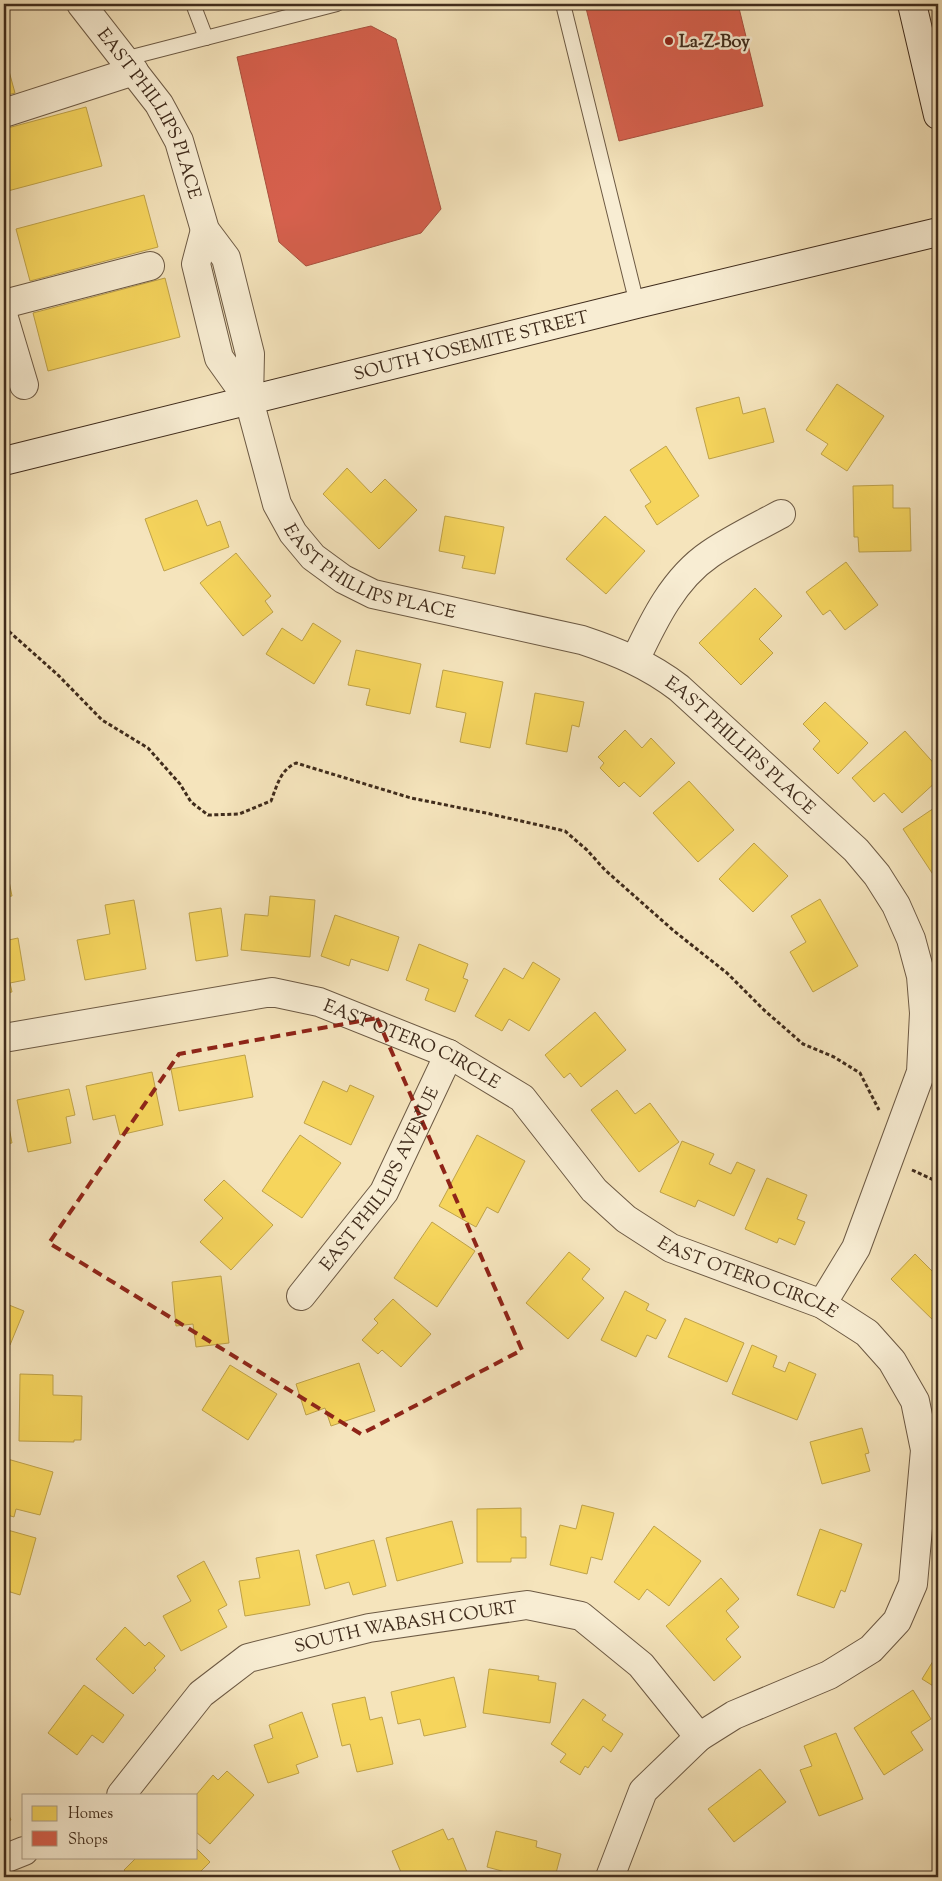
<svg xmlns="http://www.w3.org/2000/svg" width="942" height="1881" font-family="'Sorts Mill Goudy',serif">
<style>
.homes{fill:#f6d55c;stroke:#bfa249}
.shops{fill:#d6604d;stroke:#a9503e}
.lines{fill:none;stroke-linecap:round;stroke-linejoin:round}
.service-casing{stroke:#6d5a44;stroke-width:16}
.minor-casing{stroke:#6d5a44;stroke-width:30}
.secondary-casing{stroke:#402c1c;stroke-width:30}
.path{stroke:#402c1c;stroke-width:3;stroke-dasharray:4 2.5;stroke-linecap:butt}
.service{stroke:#f8edd3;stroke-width:14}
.minor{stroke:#f8edd3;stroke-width:28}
.secondary{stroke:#f8edd3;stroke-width:28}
.marked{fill:none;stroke:#8f2418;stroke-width:4;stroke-dasharray:10 6;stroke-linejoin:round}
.poi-dot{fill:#8f2418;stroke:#f8edd3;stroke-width:2}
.labels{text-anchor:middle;stroke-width:5;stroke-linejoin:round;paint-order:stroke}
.poi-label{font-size:18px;font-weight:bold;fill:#402c1c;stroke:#f8edd3;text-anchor:start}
.street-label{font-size:18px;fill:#402c1c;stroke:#f8edd3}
</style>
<rect width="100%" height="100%" fill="#f5e4bc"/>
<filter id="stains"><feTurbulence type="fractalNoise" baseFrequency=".004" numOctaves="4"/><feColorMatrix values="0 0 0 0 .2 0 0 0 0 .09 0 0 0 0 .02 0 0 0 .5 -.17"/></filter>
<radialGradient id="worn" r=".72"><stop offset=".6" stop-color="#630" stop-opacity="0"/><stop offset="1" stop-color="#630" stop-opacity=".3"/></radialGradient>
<g class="homes">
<polygon points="4,53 15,93 4,96"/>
<polygon points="86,107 102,166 4,192 4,129"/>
<polygon points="144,195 158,247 30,281 16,229"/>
<polygon points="165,278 180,337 48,371 33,313"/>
<polygon points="837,384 884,416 847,471 821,454 828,444 806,430"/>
<polygon points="739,397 743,414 765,408 774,442 709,459 696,408"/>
<polygon points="666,446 699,496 657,525 645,506 651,502 630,470"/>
<polygon points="347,468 371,493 385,479 417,510 379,549 323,494"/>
<polygon points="893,485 893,508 910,508 911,551 859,552 858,537 854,537 853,486"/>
<polygon points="197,500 207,526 220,521 229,547 164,571 145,519"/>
<polygon points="445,516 504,527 495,574 462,568 465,556 439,551"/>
<polygon points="605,516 645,551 606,594 566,559"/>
<polygon points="236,553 271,596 265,601 273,612 243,636 200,583"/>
<polygon points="846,562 878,605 845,630 830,610 823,615 806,592"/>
<polygon points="755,588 782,616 759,639 773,653 741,685 699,643"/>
<polygon points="313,623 341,641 314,684 266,654 282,628 302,641"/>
<polygon points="356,650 421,664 410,714 366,705 370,689 348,685"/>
<polygon points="443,670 503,682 490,748 460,742 466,713 436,707"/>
<polygon points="535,693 584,702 579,727 572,725 567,752 526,744"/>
<polygon points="825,702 868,743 838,774 813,749 820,741 803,724"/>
<polygon points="625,730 642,748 651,738 675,763 640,797 624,782 619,787 600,768 604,763 598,757"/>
<polygon points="905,731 938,768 938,780 902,813 884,793 874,802 852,778"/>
<polygon points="689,781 734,830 698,862 653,813"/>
<polygon points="937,806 938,873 934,876 903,829"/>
<polygon points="754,843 788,876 753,912 719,879"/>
<polygon points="4,876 8,876 12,896 4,897"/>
<polygon points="270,896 315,900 310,957 241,950 245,914 268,916"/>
<polygon points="820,899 858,966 813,992 790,952 806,942 791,916"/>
<polygon points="134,900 146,969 85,980 77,940 110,934 105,905"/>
<polygon points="221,908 228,956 196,961 189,913"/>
<polygon points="335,915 399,937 388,971 351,959 349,966 321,956"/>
<polygon points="18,938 25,980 10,983 12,992 4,993 4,941"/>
<polygon points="419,944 468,964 463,978 468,980 455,1012 425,1000 429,989 406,980"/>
<polygon points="533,962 560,979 529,1031 509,1019 502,1031 475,1016 504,968 523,979"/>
<polygon points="595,1012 626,1050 581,1087 570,1073 564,1078 545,1055"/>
<polygon points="245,1055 253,1097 179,1111 171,1069"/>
<polygon points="152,1072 163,1125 120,1135 115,1115 93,1120 86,1086"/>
<polygon points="323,1081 347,1092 350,1085 374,1096 351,1145 304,1123"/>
<polygon points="69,1089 75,1115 66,1117 71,1143 28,1152 17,1100"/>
<polygon points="617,1090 635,1114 650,1103 679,1142 639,1172 591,1110"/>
<polygon points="4,1101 12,1143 4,1144"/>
<polygon points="300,1135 341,1163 302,1218 262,1191"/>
<polygon points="477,1135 525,1161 498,1213 487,1207 476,1227 439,1206"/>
<polygon points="682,1141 714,1154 709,1164 731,1174 737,1162 755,1170 734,1216 698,1200 695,1207 660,1192"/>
<polygon points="767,1178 807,1195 797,1219 805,1222 795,1245 779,1238 777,1243 745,1229"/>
<polygon points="224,1180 273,1225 231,1270 200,1242 223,1218 204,1200"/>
<polygon points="432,1222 475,1251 437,1307 394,1278"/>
<polygon points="569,1252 590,1269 582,1279 604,1298 568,1339 526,1303"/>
<polygon points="915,1254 938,1277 938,1325 891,1279"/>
<polygon points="221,1276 229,1343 196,1347 193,1324 176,1326 172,1282"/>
<polygon points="625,1291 649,1304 646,1310 666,1320 656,1339 647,1335 636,1357 601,1340"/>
<polygon points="393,1299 431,1334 401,1367 382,1350 378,1354 362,1340 378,1323 374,1319"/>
<polygon points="4,1303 24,1311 10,1345 4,1343"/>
<polygon points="685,1318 744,1343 727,1382 668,1357"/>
<polygon points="752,1345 777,1356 773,1367 785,1372 789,1362 816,1374 797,1420 732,1394"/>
<polygon points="359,1363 375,1411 331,1426 325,1408 306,1415 296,1384"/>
<polygon points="230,1365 277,1394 248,1440 202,1410"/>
<polygon points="20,1374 53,1375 53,1395 82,1396 81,1440 74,1440 74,1442 19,1441"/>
<polygon points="862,1428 869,1453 865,1454 870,1471 822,1484 810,1442"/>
<polygon points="4,1458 53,1472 40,1515 16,1509 14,1517 4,1514"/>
<polygon points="582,1505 614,1513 602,1560 591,1557 587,1574 550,1565 560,1525 576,1529"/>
<polygon points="521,1508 521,1537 526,1537 526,1558 511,1558 511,1562 477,1562 477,1509"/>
<polygon points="452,1521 463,1563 397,1581 386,1538"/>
<polygon points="654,1526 701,1561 669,1606 647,1589 639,1600 614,1582"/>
<polygon points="4,1529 36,1538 20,1595 4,1590"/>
<polygon points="820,1529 862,1544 845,1592 841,1590 834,1608 797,1595"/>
<polygon points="374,1540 386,1586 353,1595 349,1582 325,1589 316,1555"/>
<polygon points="299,1550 310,1605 245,1616 239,1581 260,1578 256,1558"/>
<polygon points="204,1561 227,1605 218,1610 227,1627 181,1651 163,1616 191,1601 177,1576"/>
<polygon points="721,1578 739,1599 726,1611 739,1627 726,1639 741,1657 714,1681 666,1626"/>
<polygon points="125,1627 145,1646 149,1642 165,1656 154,1668 156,1670 133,1694 96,1659"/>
<polygon points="938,1653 938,1689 922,1679"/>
<polygon points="489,1669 539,1676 538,1680 556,1683 550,1723 483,1713"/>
<polygon points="454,1677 466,1727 424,1736 420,1719 398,1724 391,1692"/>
<polygon points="84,1685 124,1715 103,1743 92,1735 77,1755 48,1733"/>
<polygon points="913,1690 931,1719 911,1732 923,1750 884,1775 854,1728"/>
<polygon points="365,1697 370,1720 382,1717 393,1764 357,1772 350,1744 342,1746 332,1704"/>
<polygon points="583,1699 606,1715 602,1720 623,1734 611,1752 603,1746 588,1768 585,1766 580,1775 560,1762 566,1754 551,1744"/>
<polygon points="302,1712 318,1757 296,1765 299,1773 268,1783 254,1745 273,1738 269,1725"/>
<polygon points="836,1733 863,1799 819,1816 800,1770 812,1766 804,1746"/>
<polygon points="760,1769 786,1802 734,1842 708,1809"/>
<polygon points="227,1771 254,1795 210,1844 196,1832 196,1795 213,1775 218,1780"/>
<polygon points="4,1805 11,1820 4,1823"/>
<polygon points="443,1829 448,1840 453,1838 467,1872 455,1877 434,1877 433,1874 425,1877 403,1877 392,1851"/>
<polygon points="496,1831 537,1841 536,1847 561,1854 555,1877 524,1877 487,1867"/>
<polygon points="196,1848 210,1862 195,1877 130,1877 124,1870 137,1857 196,1857"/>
</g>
<g class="shops">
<polygon points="585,4 738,4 763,106 619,141"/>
<polygon points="371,26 396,39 441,209 421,233 306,266 279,242 237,57"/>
</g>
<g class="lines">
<g class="service-casing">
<g id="service">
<polyline points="193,4 206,38"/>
<polyline points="563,4 637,304"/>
<polyline points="124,59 337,4"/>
</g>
</g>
<g class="minor-casing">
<g id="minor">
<path id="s1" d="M81,4L159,104L179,141L205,230L226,258L250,354L249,400L277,504L293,533L313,557L343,579L373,594L582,640C618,652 649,665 679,688L856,850L877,875L896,905L911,939L921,976L924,1013L921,1072L856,1248L822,1304"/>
<polyline points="4,113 134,71"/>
<polyline points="205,230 196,264 219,358 249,400"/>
<polyline points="4,304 150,266"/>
<polyline points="4,318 24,385"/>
<path d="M635,660C653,622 673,579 710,554C732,539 757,527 781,514"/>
<path id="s2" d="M4,1038L272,992L319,1002L449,1054L522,1098L594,1190L626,1219L671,1248L822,1304L867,1333L892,1361L915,1401L925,1450L913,1584L897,1621L871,1649L829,1675L734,1715L699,1737L643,1791L610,1877"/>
<path id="s3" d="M301,1296L384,1192L449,1054"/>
<path id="s4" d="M121,1795L201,1694L248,1658L369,1628L527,1605L581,1616L641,1665L699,1737"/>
<polyline points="4,1859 24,1851"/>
</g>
</g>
<g class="secondary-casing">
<g id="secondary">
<polyline points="912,4 938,115"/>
<path id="s5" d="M4,461L637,304L938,232"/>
</g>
</g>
<g class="path">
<path d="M4,627L58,675L102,720L148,748L180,784L191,802L208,815L239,814L271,801C277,786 280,770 296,763L411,798L486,813L565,831L587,850L605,870L674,931L727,973L764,1010L803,1044L834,1057L860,1073L879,1110"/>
<polyline points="912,1170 938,1182"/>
</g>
<use href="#service" class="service"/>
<use href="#minor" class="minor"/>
<use href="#secondary" class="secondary"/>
</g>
<path class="marked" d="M377,1018L522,1350L361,1434L49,1243L179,1054Z"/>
<circle class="poi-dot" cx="669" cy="41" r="5"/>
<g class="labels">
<g class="poi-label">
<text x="679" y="47">La-Z-Boy</text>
</g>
<g class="street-label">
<text dy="6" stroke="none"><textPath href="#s1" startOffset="131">EAST PHILLIPS PLACE</textPath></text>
<text dy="6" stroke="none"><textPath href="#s5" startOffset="481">SOUTH YOSEMITE STREET</textPath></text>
<text dy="6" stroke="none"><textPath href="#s1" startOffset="671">EAST PHILLIPS PLACE</textPath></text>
<text dy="6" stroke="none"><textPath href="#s1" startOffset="1091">EAST PHILLIPS PLACE</textPath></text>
<text dy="6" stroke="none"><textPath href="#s2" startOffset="422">EAST OTERO CIRCLE</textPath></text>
<text dy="6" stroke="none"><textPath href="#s3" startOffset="142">EAST PHILLIPS AVENUE</textPath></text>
<text dy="6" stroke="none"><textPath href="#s2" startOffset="841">EAST OTERO CIRCLE</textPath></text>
<text dy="6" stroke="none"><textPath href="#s4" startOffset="349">SOUTH WABASH COURT</textPath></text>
</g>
</g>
<rect width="942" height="1881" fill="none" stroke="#f5e4bc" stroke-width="20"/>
<rect x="5" y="5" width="932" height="1871" fill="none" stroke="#402c1c" stroke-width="2.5"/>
<rect x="10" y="10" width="922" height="1861" fill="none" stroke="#402c1c"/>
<rect x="22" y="1794" width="175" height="65" fill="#f8edd3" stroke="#aea08a"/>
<rect x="32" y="1806" width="25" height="15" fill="#f6d55c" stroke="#aea08a"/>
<text x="68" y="1818" font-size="15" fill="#402c1c">Homes</text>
<rect x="32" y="1831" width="25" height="15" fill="#d6604d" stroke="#aea08a"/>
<text x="68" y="1844" font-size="15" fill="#402c1c">Shops</text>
<rect width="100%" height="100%" filter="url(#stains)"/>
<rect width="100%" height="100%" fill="url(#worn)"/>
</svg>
